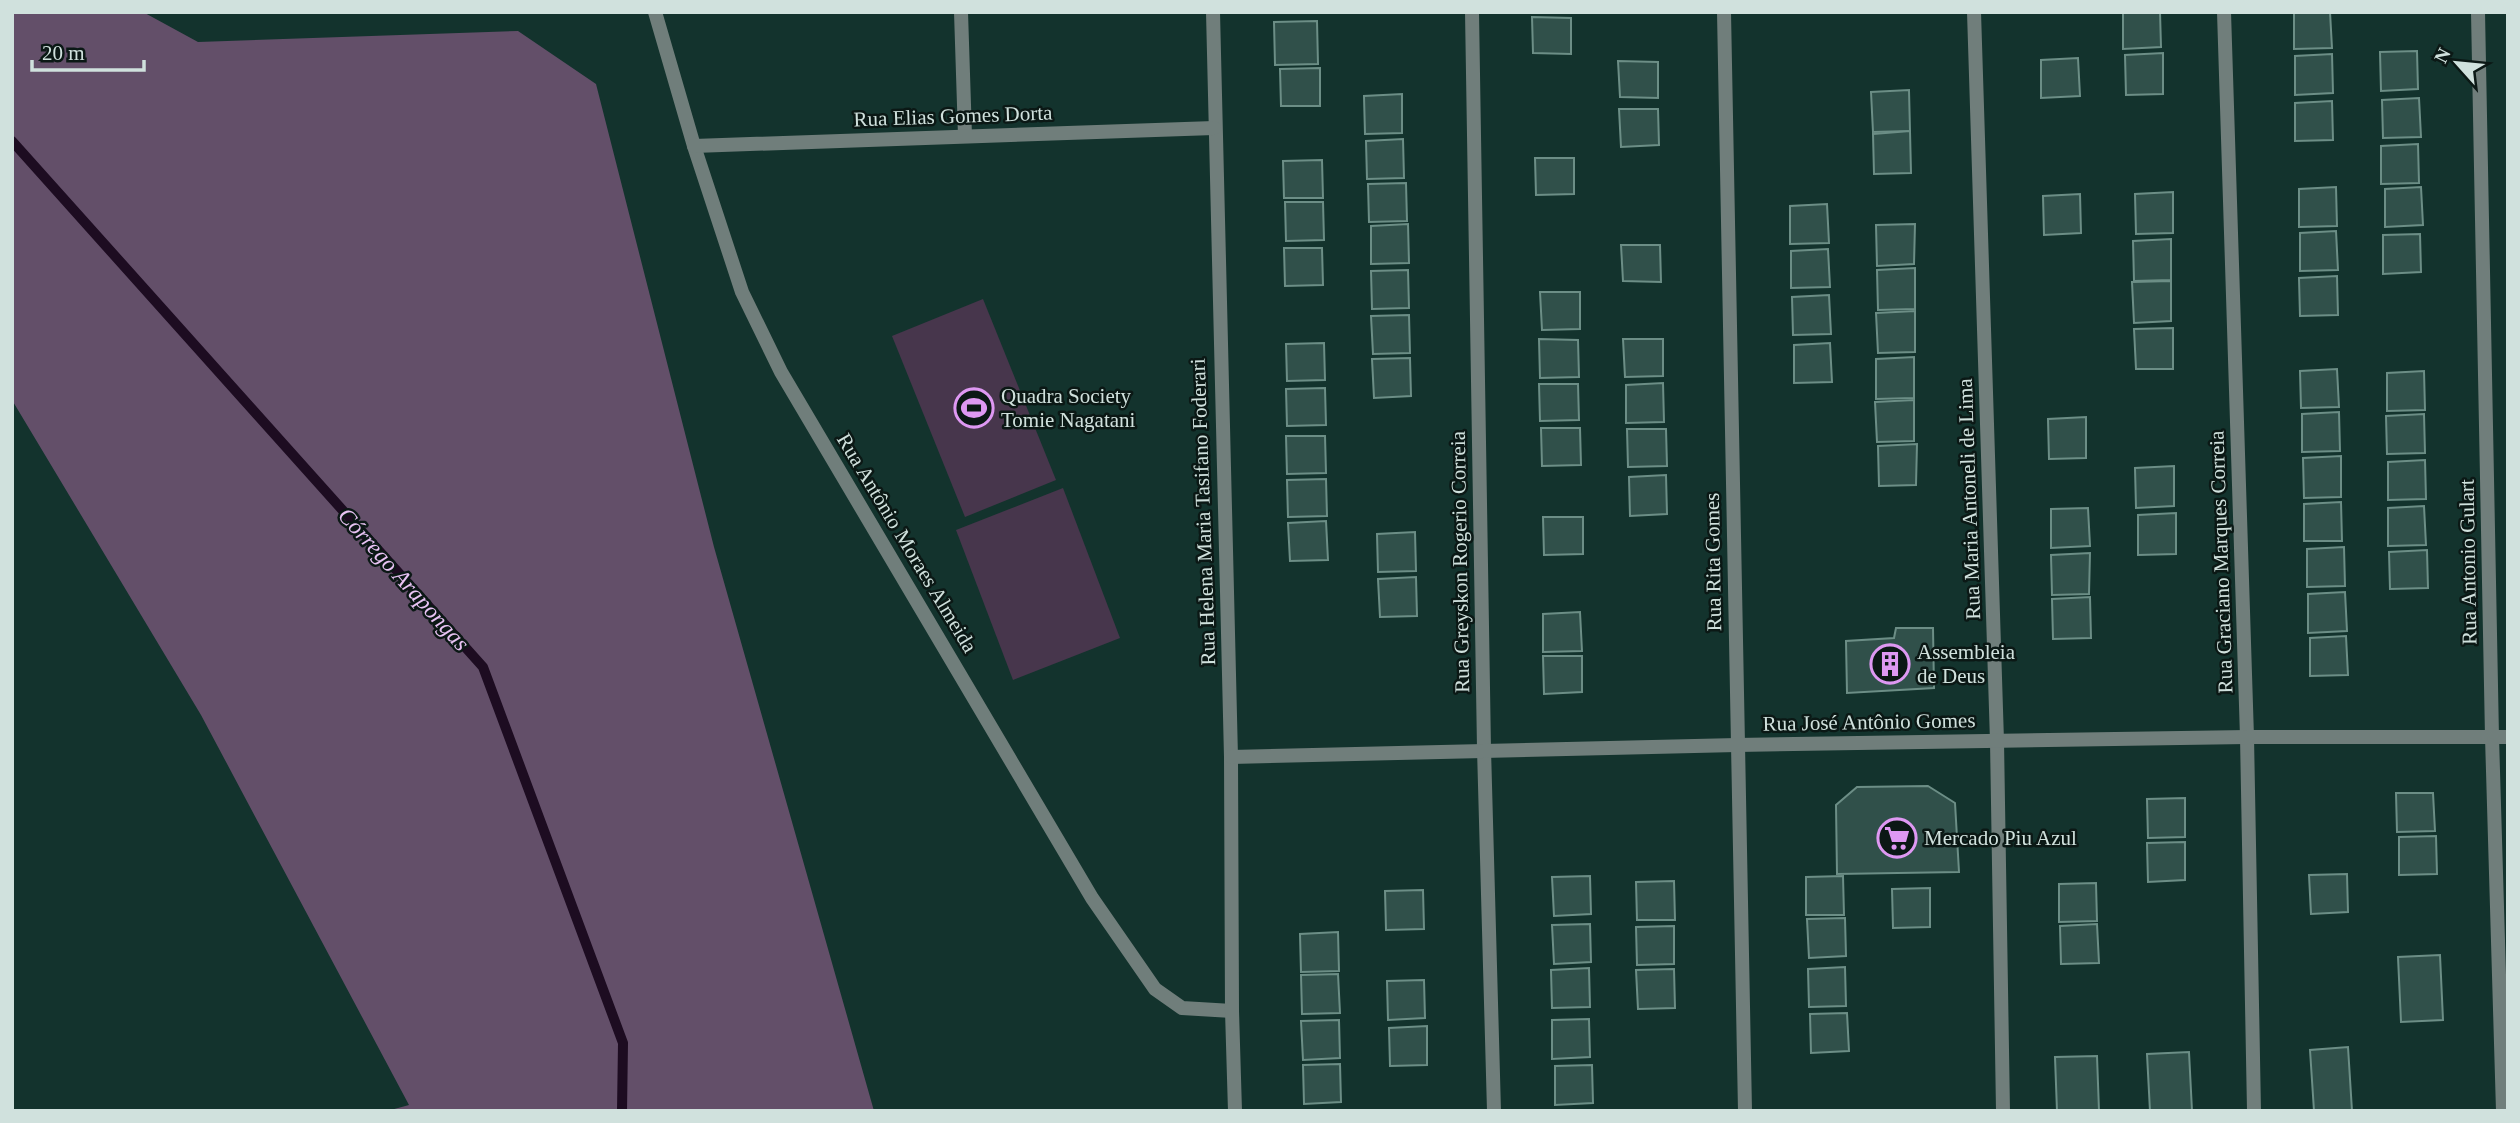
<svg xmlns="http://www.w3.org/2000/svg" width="2520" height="1123" font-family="Georgia,serif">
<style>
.green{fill:#47364c}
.forest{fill:#634f69}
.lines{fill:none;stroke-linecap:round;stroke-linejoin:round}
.stream{stroke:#1d0c21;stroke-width:10}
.building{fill:#30504a;stroke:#6c8e86;stroke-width:2}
.street{stroke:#707e7b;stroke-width:14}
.labels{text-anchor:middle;stroke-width:5;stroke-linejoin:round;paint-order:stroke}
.street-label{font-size:21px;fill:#d0e1dd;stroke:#0b1815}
.poi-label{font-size:21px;fill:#d0e1dd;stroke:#0b1815;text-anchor:start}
.water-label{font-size:23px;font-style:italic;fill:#e8c2f3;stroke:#0b1815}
</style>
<rect width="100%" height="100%" fill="#13332d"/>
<g class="green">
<polygon points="983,299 1056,480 965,517 892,336"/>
<polygon points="1063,488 1120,638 1013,680 956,530"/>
</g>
<polygon class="forest" points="12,12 143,12 198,42 518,31 596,84 714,547 874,1111 387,1111 409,1105 201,715 12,400"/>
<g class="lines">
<polyline class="stream" points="12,141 483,667 623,1043 622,1111"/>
</g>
<g class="building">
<polygon points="2123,12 2160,12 2161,47 2123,49"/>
<polygon points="2294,12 2330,12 2332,48 2294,49"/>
<polygon points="1532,17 1571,18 1571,54 1533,53"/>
<polygon points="1317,21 1318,64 1275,65 1274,22"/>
<polygon points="2417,51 2418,89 2381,91 2380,52"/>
<polygon points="2163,53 2163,94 2126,95 2125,55"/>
<polygon points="2332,54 2333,93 2295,95 2295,56"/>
<polygon points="2078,58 2080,96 2041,98 2041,60"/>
<polygon points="1618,61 1658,62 1658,98 1620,97"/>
<polygon points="1320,68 1320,106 1281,106 1280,69"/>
<polygon points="1909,90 1910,131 1873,132 1871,92"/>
<polygon points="1402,94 1402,133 1365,134 1364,96"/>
<polygon points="2419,98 2421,137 2383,138 2382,100"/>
<polygon points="2332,101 2333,140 2295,141 2295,103"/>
<polygon points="1619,109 1658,109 1659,145 1621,147"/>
<polygon points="1910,131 1911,173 1874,174 1873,134"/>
<polygon points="1403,139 1404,178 1367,179 1366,141"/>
<polygon points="2418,144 2419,183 2381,184 2381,146"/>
<polygon points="1535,158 1574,158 1574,194 1536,195"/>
<polygon points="1322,160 1323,198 1284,198 1283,161"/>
<polygon points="1406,183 1407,221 1369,222 1368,184"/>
<polygon points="2336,187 2337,226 2299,227 2299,189"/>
<polygon points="2421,187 2423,225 2385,227 2385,189"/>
<polygon points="2173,192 2173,233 2136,234 2135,194"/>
<polygon points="2080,194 2081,233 2044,235 2043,196"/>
<polygon points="1285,202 1323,202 1324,240 1286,241"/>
<polygon points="1827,204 1829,243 1790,244 1790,206"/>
<polygon points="1408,224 1409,263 1371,264 1371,226"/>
<polygon points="1915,224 1914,264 1877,266 1876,225"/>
<polygon points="2336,231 2338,270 2300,271 2300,233"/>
<polygon points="2420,234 2421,272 2383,274 2383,235"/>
<polygon points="2171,239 2171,280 2134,281 2133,241"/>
<polygon points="1621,245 1660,245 1661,282 1623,281"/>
<polygon points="1284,248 1322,248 1323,285 1285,286"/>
<polygon points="1828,249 1830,287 1791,288 1791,251"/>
<polygon points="1915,268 1915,309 1878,310 1877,270"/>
<polygon points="1408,270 1409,308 1372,309 1371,271"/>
<polygon points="2337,276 2338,315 2300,316 2299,278"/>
<polygon points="2171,281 2171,321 2134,323 2132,282"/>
<polygon points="1540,292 1580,292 1580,329 1542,330"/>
<polygon points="1829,295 1831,334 1793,335 1792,297"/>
<polygon points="1915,311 1915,352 1878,353 1876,313"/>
<polygon points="1409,315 1410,353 1373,354 1371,316"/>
<polygon points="2173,328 2173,369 2136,369 2134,329"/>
<polygon points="1539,339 1578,340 1579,377 1540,378"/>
<polygon points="1623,339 1663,339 1663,376 1625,377"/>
<polygon points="1324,343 1325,380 1287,381 1286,344"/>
<polygon points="1830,343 1832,382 1794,383 1794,345"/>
<polygon points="1914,357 1914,398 1876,399 1876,359"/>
<polygon points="1410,358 1411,396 1374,398 1372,359"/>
<polygon points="2337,369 2339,407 2301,408 2300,371"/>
<polygon points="2424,371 2425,410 2387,411 2387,373"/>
<polygon points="1663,383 1664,422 1626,423 1626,385"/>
<polygon points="1539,384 1578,384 1579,420 1540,421"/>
<polygon points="1325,388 1326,425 1287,426 1286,389"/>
<polygon points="1914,400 1914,441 1877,442 1875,402"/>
<polygon points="2339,412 2340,451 2302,452 2302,414"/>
<polygon points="2424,414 2425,453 2387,454 2386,416"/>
<polygon points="2086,417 2086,458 2049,459 2048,419"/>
<polygon points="1541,428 1580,428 1581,465 1542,466"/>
<polygon points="1627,429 1666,429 1667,466 1628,467"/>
<polygon points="1286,436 1325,436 1326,473 1287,474"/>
<polygon points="1917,444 1916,485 1879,486 1878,446"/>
<polygon points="2341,456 2341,497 2304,498 2303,458"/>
<polygon points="2425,460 2426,499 2388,500 2388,462"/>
<polygon points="2174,466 2174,506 2136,508 2135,468"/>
<polygon points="1666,475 1667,514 1630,516 1629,477"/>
<polygon points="1326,479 1327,516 1288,517 1287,480"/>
<polygon points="2341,502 2342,541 2304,541 2304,504"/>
<polygon points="2424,506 2426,545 2388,546 2388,508"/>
<polygon points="2088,508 2090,546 2051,548 2051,509"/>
<polygon points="2176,513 2176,554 2138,555 2138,515"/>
<polygon points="1543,517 1583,517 1583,554 1544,555"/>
<polygon points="1326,521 1328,560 1290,561 1288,523"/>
<polygon points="1415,532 1416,571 1378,572 1377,534"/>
<polygon points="2344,547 2345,586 2307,587 2307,549"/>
<polygon points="2427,550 2428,588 2390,589 2389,552"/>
<polygon points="2090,553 2089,594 2052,595 2051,555"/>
<polygon points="1416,577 1417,616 1380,617 1378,579"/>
<polygon points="2345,592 2347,631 2308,633 2308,594"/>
<polygon points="2090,597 2091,638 2053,639 2052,599"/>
<polygon points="1580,612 1582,651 1543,652 1543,614"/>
<polygon points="1896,628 1933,628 1934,688 1847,693 1846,641 1894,638"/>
<polygon points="2346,636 2348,675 2310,676 2310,638"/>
<polygon points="1543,656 1582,656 1582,692 1544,694"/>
<polygon points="1928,786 1955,803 1959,872 1837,874 1836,805 1857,787"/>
<polygon points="2396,793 2433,793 2435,831 2397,832"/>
<polygon points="2185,798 2185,837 2148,838 2147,799"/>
<polygon points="2436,836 2437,874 2399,875 2399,837"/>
<polygon points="2185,842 2185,880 2148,882 2147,843"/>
<polygon points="2347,874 2348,912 2311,914 2309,875"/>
<polygon points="1590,876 1591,914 1554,916 1552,877"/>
<polygon points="1843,876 1844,915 1806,915 1806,877"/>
<polygon points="1674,881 1675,920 1637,920 1636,882"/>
<polygon points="2096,883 2097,921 2059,922 2059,884"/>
<polygon points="1930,888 1930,927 1893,928 1892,889"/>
<polygon points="1423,890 1424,929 1386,930 1385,891"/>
<polygon points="1845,918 1846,956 1809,958 1807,919"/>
<polygon points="1590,924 1591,962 1554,964 1552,925"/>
<polygon points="2097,924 2099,963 2061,964 2060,926"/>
<polygon points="1674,926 1674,964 1637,965 1636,927"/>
<polygon points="1338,932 1339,971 1301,972 1300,934"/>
<polygon points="2440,955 2443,1020 2401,1022 2398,957"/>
<polygon points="1845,967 1846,1006 1809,1007 1808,969"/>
<polygon points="1589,968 1590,1007 1552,1008 1551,970"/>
<polygon points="1674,969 1675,1008 1638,1009 1636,970"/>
<polygon points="1338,974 1340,1013 1302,1014 1301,975"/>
<polygon points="1424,980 1425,1018 1388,1020 1387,981"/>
<polygon points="1847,1013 1849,1051 1811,1053 1810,1014"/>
<polygon points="1589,1019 1590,1057 1552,1059 1552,1020"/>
<polygon points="1339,1020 1340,1058 1303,1060 1301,1021"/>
<polygon points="1427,1026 1427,1065 1390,1066 1389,1028"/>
<polygon points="2348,1047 2352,1111 2314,1111 2310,1050"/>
<polygon points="2189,1052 2192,1111 2150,1111 2147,1054"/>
<polygon points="2097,1056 2099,1111 2057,1111 2055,1057"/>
<polygon points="1340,1064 1341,1102 1304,1104 1303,1065"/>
<polygon points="1592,1065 1593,1103 1555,1105 1555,1066"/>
</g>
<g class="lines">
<g class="street">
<polyline points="655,12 694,146 742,292 781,372 1092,898 1155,989 1182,1008 1232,1011"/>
<polyline points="961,12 965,136"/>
<polyline points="1213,12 1231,757 1232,1011 1235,1111"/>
<polyline points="1472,12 1484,749 1494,1111"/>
<polyline points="1724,12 1745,1111"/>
<polyline points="1974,12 1997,741 2003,1111"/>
<polyline points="2224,12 2247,737 2254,1111"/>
<polyline points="2478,12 2492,737 2503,1111"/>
<polyline points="694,146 1214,128"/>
<polyline points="1231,757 1737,745 2247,737 2508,737"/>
</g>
</g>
<defs>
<g id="stadium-ring" transform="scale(2.0125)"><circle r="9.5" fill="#0b1815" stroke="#de98f2" stroke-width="1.5"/><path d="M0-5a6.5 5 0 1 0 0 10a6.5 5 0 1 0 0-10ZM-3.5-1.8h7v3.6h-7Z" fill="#de98f2"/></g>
<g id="building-ring" transform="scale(2.0125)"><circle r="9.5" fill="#0b1815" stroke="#de98f2" stroke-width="1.5"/><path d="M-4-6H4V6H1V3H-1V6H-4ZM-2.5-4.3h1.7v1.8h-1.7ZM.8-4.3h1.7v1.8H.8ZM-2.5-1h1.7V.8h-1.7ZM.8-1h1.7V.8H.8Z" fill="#de98f2"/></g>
<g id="supermarket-ring" transform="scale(2.0125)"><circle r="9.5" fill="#0b1815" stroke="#de98f2" stroke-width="1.5"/><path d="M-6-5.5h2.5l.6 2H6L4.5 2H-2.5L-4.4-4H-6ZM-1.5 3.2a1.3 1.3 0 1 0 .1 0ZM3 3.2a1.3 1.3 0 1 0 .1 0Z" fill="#de98f2"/></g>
</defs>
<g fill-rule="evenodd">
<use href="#stadium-ring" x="974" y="408"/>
<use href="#building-ring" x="1890" y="664"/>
<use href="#supermarket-ring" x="1897" y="838"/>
</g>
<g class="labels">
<g class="street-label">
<text transform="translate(953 116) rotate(-2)" y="7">Rua Elias Gomes Dorta</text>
<text transform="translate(1969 499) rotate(-92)" y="7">Rua Maria Antoneli de Lima</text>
<text transform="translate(1203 512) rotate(-92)" y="7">Rua Helena Maria Tasifano Foderari</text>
<text transform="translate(907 543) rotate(59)" y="7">Rua Antônio Moraes Almeida</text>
<text transform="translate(1460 562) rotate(-91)" y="7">Rua Greyskon Rogerio Correia</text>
<text transform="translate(1713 562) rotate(-91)" y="7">Rua Rita Gomes</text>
<text transform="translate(2221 562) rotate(-92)" y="7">Rua Graciano Marques Correia</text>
<text transform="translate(2468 562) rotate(-91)" y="7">Rua Antonio Gulart</text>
<text transform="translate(1869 722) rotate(-1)" y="7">Rua José Antônio Gomes</text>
</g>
<g class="poi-label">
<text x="1001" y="403">Quadra Society<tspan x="1001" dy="24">Tomie Nagatani</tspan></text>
<text x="1917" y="659">Assembleia<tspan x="1917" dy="24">de Deus</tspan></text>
<text x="1924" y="845">Mercado Piu Azul</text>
</g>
<g class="water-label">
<text transform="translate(404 579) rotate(48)" y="8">Córrego Arapongas</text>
</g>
</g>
<rect width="2520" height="1123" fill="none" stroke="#d0e1dd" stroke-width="28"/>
<g transform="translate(2457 63) rotate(297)" stroke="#0b1815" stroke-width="5" paint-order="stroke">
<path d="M0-5L12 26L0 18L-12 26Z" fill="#d0e1dd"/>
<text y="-10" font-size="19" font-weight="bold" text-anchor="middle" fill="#d0e1dd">N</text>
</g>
<path d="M32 60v10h112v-10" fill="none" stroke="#d0e1dd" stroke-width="3.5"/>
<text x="42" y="60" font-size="21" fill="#d0e1dd" stroke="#0b1815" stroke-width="5" paint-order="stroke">20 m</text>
</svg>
